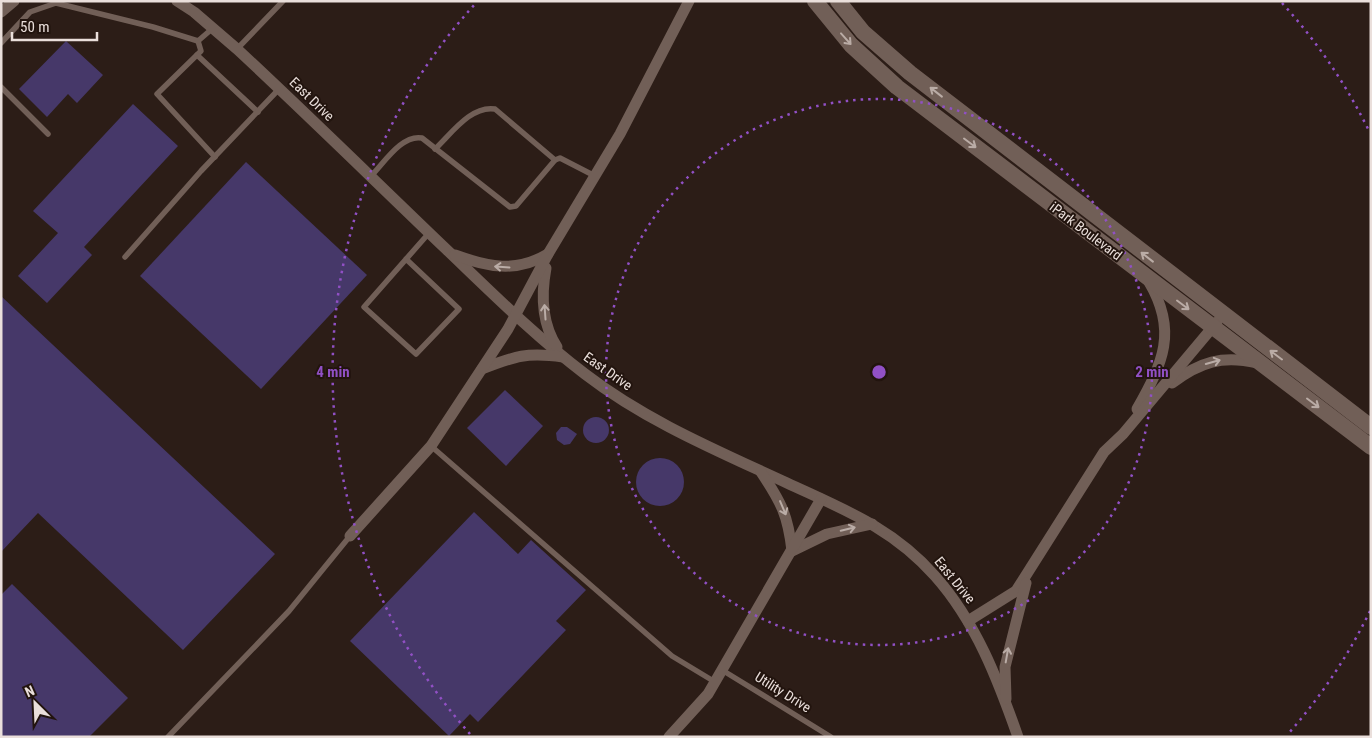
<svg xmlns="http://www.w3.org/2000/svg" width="1372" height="738" font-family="'Roboto Condensed',sans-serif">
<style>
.building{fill:#463869}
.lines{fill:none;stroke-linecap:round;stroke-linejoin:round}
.lane{stroke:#715f57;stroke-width:5.5}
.street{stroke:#715f57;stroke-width:11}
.secondary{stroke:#715f57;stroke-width:16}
.oneway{stroke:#baaca6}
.ring{fill:none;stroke:#9150c5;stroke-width:2.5;stroke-dasharray:2.5 5}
.labels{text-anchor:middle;stroke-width:4;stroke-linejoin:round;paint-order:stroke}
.street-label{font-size:14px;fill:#eadfdb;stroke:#22140e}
.centre{fill:#9150c5;stroke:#22140e;stroke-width:2.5}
.ring-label{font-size:15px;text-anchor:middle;font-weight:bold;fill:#9150c5;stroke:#22140e;stroke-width:4;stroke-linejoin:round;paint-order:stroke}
</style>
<rect width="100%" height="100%" fill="#2c1d17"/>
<g class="building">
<polygon points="66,41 103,75 77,103 68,94 47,117 19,89"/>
<polygon points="133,104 178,146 84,247 92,255 47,303 18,276 58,233 33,211"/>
<polygon points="246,162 367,275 261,389 140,276"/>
<polygon points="1,296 275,554 183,650 38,513 1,552"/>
<polygon points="505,390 543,426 506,466 467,428"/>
<circle cx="596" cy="430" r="13"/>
<polygon points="561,427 567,427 577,434 570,444 564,445 557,440 556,433"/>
<circle cx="660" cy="482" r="24"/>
<polygon points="474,512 518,554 531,540 586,590 556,621 566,630 478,722 470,714 449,736 350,641"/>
<polygon points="12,584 128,698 89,737 1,737 1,595"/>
</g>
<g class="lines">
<g class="lane">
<polyline points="198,41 201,51 157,94 215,157"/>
<polyline points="1,43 30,12 56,3 153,27 198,41 213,28"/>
<polyline points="237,49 283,1"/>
<polyline points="197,55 258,112"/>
<polyline points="1,87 48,134"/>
<path d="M435,149C451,134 471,105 495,109L555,160"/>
<path d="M371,176C384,163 402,134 422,138L510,207L516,206L555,160L560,158L595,176"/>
<polyline points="125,257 201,171 280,88"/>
<polyline points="406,259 459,309 416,354 364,307 429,233"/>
<polyline points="431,446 672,656 715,682"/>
<polyline points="722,670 831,737"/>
<polyline points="168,737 289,611 350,536"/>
</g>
<g class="street">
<path d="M177,1L194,12L237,49C308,115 376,182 446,249C491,292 535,336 585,374C646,421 718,451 787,483C843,509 893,528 935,576C976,622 998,680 1018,737"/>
<polyline points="1,12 14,1"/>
<path d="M455,255C488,267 516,273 548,254"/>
<path d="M546,268C541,295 542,324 557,347"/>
<path d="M482,369C515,356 527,352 563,357"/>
<path d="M1172,383C1200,362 1222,355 1257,363"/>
<path d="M1137,409C1163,363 1178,331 1149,282"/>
<path d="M761,472C781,502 788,515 792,551L827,534L872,524"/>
<polyline points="350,536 431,446 508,329 548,254 620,134 689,1"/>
<polyline points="968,621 1016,591 1104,452 1123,434 1217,322"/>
<polyline points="1006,699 1005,667 1026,583"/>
<polyline points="669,737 708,694 821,499"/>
</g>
<g class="secondary">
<polyline points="815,1 851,45 897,87 1371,447"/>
<polyline points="838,1 863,32 910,73 1371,427"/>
</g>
</g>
<defs><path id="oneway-shaft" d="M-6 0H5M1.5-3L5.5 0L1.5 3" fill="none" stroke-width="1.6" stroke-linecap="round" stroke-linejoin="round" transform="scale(1.25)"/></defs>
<g class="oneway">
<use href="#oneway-shaft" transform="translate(846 39) rotate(48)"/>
<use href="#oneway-shaft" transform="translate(936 92) rotate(-142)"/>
<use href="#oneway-shaft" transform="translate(970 143) rotate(37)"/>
<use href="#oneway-shaft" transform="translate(1147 257) rotate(-142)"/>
<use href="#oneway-shaft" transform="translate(502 267) rotate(-176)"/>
<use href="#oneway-shaft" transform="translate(1183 305) rotate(37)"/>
<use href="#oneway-shaft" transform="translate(545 312) rotate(-94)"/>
<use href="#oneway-shaft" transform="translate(1276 355) rotate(-143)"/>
<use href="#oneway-shaft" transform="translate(1213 362) rotate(-16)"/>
<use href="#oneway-shaft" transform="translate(1313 403) rotate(37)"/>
<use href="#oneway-shaft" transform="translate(783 508) rotate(67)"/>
<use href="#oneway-shaft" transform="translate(848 529) rotate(-14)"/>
<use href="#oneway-shaft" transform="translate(1007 655) rotate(-80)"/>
</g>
<g class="ring">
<circle cx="879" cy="372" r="273"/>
<path d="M1370 611A546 546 0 0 1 1288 734M470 734A546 546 0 0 1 476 3M1282 3A546 546 0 0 1 1370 133"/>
</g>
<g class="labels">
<g class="street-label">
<text transform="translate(312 99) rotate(44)" y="5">East Drive</text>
<text transform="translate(1086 231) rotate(37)" y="5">iPark Boulevard</text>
<text transform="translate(608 371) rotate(35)" y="5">East Drive</text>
<text transform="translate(955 580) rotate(51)" y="5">East Drive</text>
<text transform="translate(783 692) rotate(32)" y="5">Utility Drive</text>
</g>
</g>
<circle cx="879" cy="372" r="8" class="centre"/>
<g class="ring-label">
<text x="1152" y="377">2 min</text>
<text x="333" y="377">4 min</text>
</g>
<rect width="1372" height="738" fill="none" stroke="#eadfdb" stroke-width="5"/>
<g transform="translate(35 703) rotate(336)" stroke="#22140e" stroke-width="4" paint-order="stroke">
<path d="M0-4L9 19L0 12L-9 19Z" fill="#eadfdb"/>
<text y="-8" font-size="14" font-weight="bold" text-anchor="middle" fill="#eadfdb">N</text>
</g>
<path d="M12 32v8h85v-8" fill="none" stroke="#eadfdb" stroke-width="2.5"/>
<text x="20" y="32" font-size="15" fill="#eadfdb" stroke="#22140e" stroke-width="4" paint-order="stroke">50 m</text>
</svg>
